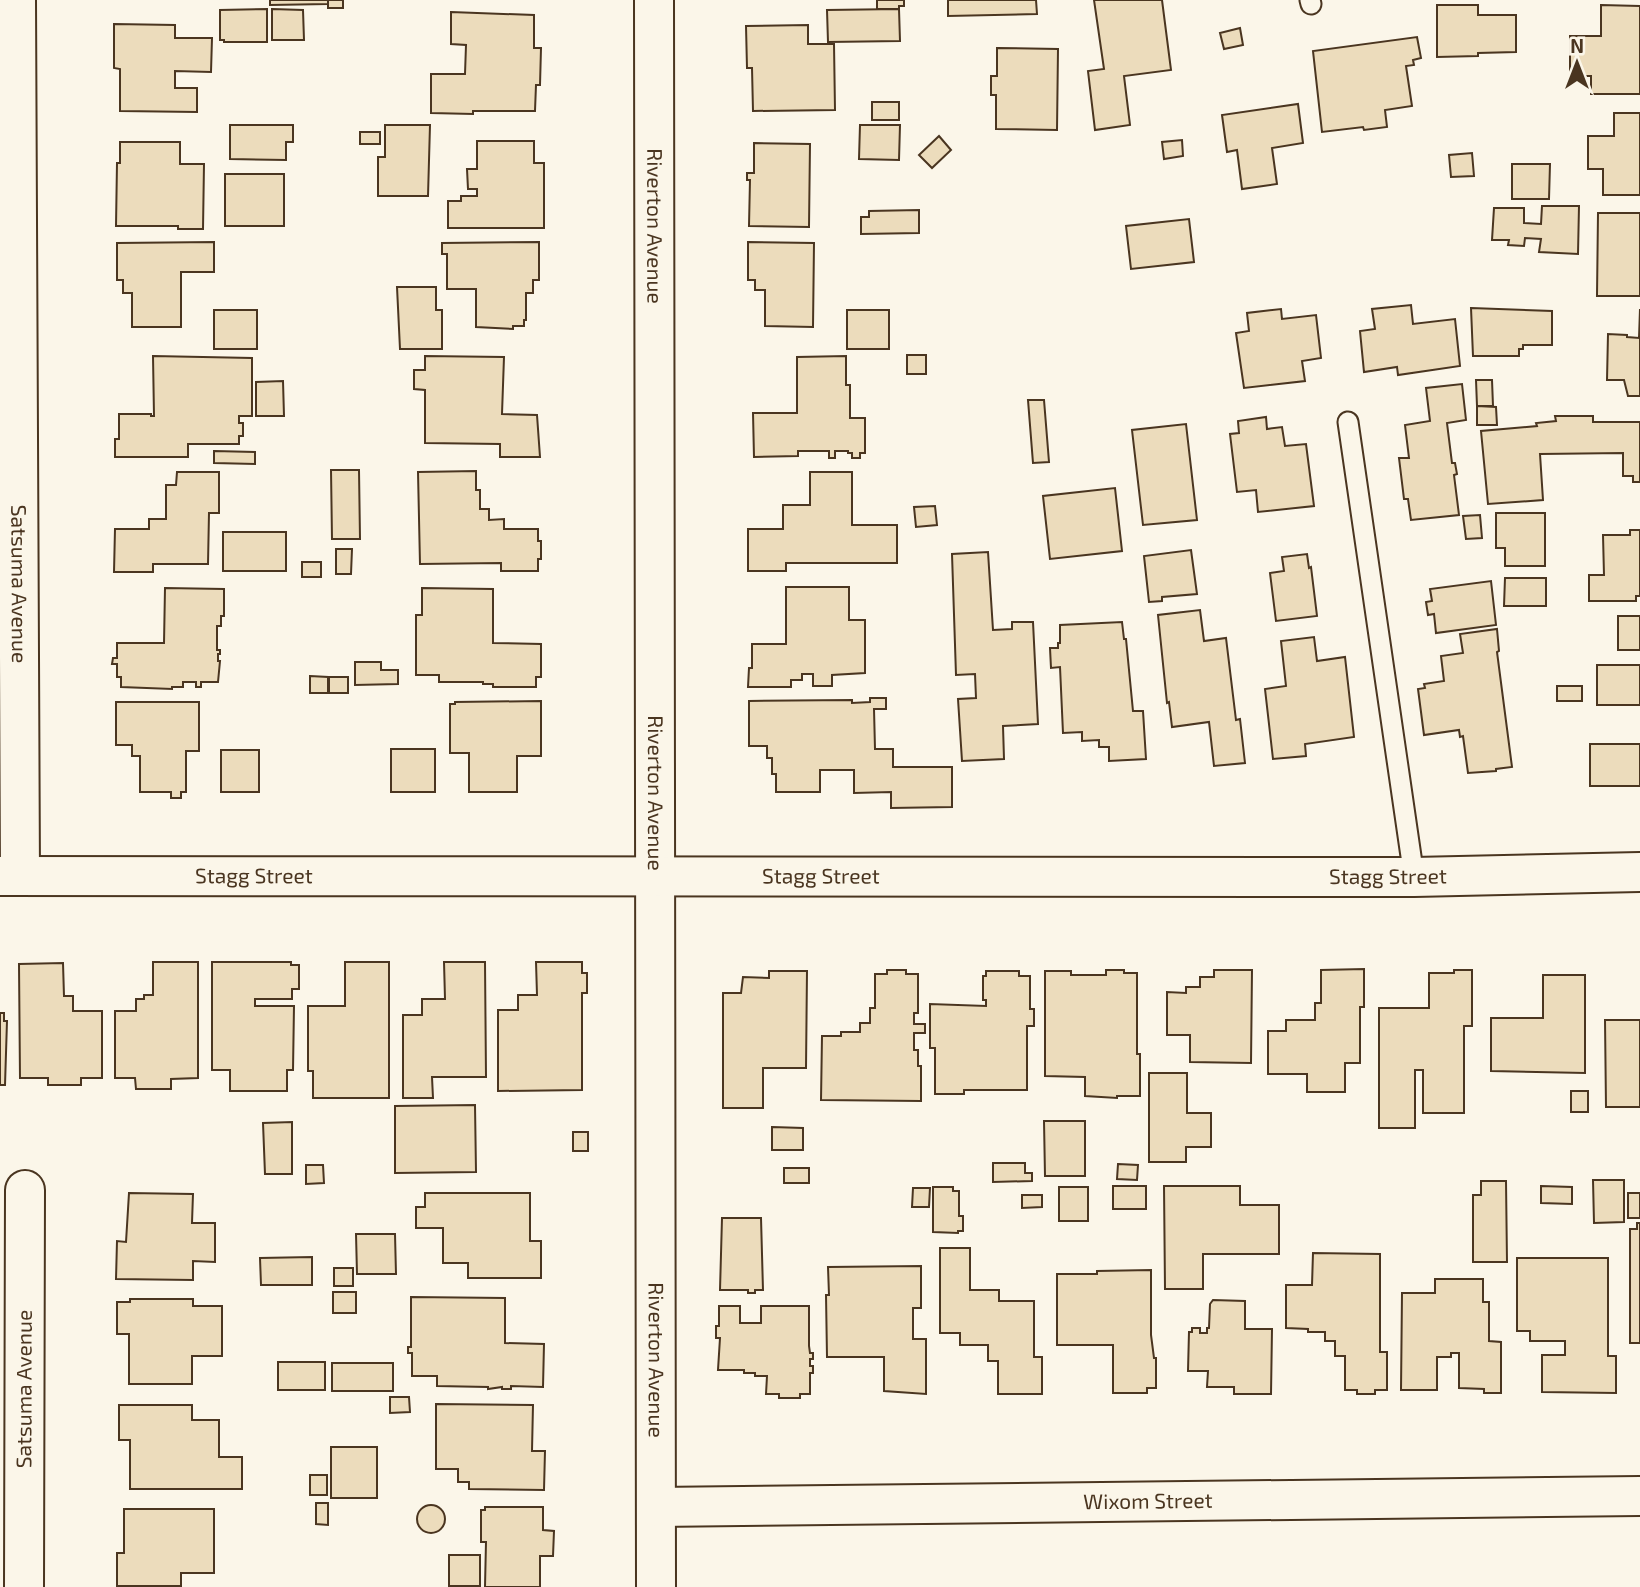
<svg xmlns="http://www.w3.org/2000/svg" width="1640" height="1587" font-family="'Exo 2',sans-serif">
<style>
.building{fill:#ecdcbc;stroke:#4a3520;stroke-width:2}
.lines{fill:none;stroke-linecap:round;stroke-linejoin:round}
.service-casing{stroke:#4a3520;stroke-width:23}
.minor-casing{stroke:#4a3520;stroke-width:42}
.service{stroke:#fbf6e9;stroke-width:19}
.minor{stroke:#fbf6e9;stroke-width:38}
.labels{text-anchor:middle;stroke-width:5;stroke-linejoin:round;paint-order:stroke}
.street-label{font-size:21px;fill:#4a3520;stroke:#fbf6e9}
</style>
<rect width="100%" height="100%" fill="#fbf6e9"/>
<g class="building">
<polygon points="270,0 328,0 328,4 270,5"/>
<rect x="328" y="0" width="15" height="8"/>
<polygon points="877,0 904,0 904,6 899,6 899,9 877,9"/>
<polygon points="948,0 1036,0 1037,14 948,16"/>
<polygon points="1094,0 1162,0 1171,70 1124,76 1130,125 1095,130 1088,71 1104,69"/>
<polygon points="1437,5 1478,5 1478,15 1516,15 1516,52 1478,53 1478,56 1437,57"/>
<polygon points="1601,5 1640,6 1640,94 1591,94 1591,76 1570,76 1570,36 1601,36"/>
<polygon points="267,9 267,42 224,42 224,40 220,40 220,10"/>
<polygon points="272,9 303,10 304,40 272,40"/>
<polygon points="899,9 900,41 828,42 827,10"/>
<polygon points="451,12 534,15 534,48 541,48 540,85 536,85 535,111 473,111 473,114 431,113 431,74 465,74 466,45 451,44"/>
<polygon points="114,24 175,25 175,38 212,38 211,72 175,71 175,88 197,88 197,112 120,111 120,69 114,68"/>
<polygon points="808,25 808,44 834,44 835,110 753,111 752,68 747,68 746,26"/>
<polygon points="1240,28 1243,45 1224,49 1220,33"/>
<polygon points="1417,37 1421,58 1413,60 1414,65 1406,66 1412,106 1385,110 1387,127 1364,130 1363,127 1322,132 1313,51"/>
<polygon points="997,48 1058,49 1057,130 996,129 996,95 991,95 991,76 997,76"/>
<rect x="872" y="102" width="27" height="18"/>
<polygon points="1298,104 1303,143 1272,148 1277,184 1242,189 1237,150 1227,152 1222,115"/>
<polygon points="1614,113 1640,113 1640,195 1603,195 1603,169 1588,169 1588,136 1614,136"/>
<polygon points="230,125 293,125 293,142 286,142 286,160 230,159"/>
<polygon points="385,125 430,125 428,196 378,196 378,157 385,157"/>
<polygon points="860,125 900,125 899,160 859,159"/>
<rect x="360" y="132" width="20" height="12"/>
<polygon points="939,136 951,150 932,168 919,155"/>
<polygon points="1182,140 1183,156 1164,159 1162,142"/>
<polygon points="477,141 534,141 534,163 544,163 544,228 448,228 448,201 461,201 461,196 477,196 477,189 468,189 467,169 477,169"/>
<polygon points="120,142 180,142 180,164 204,164 203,229 178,229 178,226 116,226 117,163 120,163"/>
<polygon points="754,143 810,144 809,227 749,226 750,180 747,180 747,173 754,173"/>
<polygon points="1472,153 1474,176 1451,177 1449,155"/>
<polygon points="1512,164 1550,164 1549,199 1512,199"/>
<rect x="225" y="174" width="59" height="52"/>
<polygon points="1542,206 1579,206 1578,254 1539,252 1541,239 1525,238 1524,246 1508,245 1509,240 1492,240 1494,208 1524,208 1524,223 1541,224"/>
<polygon points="919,210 919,233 861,234 861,217 869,217 869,211"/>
<polygon points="1598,213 1640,213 1640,296 1597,296"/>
<polygon points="1189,219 1194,262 1131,269 1126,226"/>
<polygon points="214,242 214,272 181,272 181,327 132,327 132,293 123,293 123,280 117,280 117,243"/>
<polygon points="539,242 539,280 533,280 533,293 526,293 526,320 524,320 524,326 513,326 513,329 476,327 476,289 447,289 447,254 442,254 442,243"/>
<polygon points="748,242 814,243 813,327 765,326 765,290 755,290 755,280 748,280"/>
<polygon points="397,287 436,287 436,310 442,310 442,349 400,349"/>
<polygon points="1411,305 1413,324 1455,319 1460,366 1398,375 1397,367 1364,372 1360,331 1375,329 1372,309"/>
<polygon points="1471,308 1552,311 1552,345 1523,345 1523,349 1519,349 1519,356 1473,356"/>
<polygon points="1281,309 1282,319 1316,315 1321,358 1302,361 1305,381 1244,388 1236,333 1249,331 1247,313"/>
<polygon points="1640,309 1640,396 1628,396 1624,380 1607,380 1608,334 1627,335 1627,337 1639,338"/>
<rect x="214" y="310" width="43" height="39"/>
<rect x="847" y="310" width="42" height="39"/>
<rect x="907" y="355" width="19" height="19"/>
<polygon points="153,356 252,358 252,416 239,416 239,423 243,423 243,436 239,436 239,444 188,444 188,457 115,457 115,439 119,439 119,414 151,414 151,416 154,416"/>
<polygon points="425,356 504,357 502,414 537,415 540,457 500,457 500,444 425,443 425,390 414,389 414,370 425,370"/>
<polygon points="846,356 846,385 850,385 850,418 865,418 865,453 860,453 860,458 852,458 852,453 848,453 848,451 835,451 835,458 829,458 829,451 798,451 798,456 754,457 753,413 797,413 797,357"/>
<polygon points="1476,380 1492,380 1493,406 1477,406"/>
<polygon points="283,381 284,416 256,416 256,382"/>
<polygon points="1462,384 1466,420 1447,423 1452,463 1455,463 1457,474 1454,475 1459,515 1411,520 1408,499 1404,499 1399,458 1409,458 1405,425 1430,421 1426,388"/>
<polygon points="1028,400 1044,400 1049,462 1033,463"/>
<polygon points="1477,406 1496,407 1497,425 1477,425"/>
<polygon points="1555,416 1593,416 1593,422 1640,422 1640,482 1633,482 1633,476 1623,476 1623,453 1540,454 1543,500 1488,504 1481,431 1537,426 1536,423 1556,421"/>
<polygon points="1266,417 1267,429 1282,427 1285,446 1306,444 1314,506 1258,512 1256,490 1237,492 1230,434 1239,433 1238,421"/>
<polygon points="1186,424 1197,520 1143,525 1132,430"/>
<polygon points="214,451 255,452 255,464 214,463"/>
<polygon points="331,470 359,470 360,539 332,539"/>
<polygon points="476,471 476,490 480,490 480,509 489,509 489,520 504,519 504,529 538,529 538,541 541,541 541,559 538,559 538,571 501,571 501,563 420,564 418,472"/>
<polygon points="177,472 219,472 219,513 209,513 208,564 153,564 153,572 114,572 115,529 149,529 149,519 166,519 166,485 176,485"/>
<polygon points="810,472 852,472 852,525 897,525 897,563 786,563 786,571 748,571 748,529 783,529 783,505 810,505"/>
<polygon points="1115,488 1122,551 1050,559 1043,496"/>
<polygon points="935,506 937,525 916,527 914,507"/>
<polygon points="1496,513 1545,513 1545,566 1505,566 1505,548 1496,548"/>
<polygon points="1480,515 1482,538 1466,539 1463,516"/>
<polygon points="1630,530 1640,530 1640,596 1636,596 1636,601 1589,601 1589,575 1604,575 1603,535 1630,535"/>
<rect x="223" y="532" width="63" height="39"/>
<polygon points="336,549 352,549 351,574 336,574"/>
<polygon points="1191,550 1197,594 1162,597 1162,601 1149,602 1144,556"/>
<polygon points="988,552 993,630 1012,629 1012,622 1033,622 1038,724 1003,726 1004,759 962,761 958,699 976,698 975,674 956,675 952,554"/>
<polygon points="1307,554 1309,568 1311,567 1317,616 1276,621 1270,573 1284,571 1282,557"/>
<rect x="302" y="562" width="19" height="15"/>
<polygon points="1505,578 1546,578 1546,606 1504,606"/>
<polygon points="1491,581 1496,625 1436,633 1434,614 1428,615 1426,602 1432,601 1430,589"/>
<polygon points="786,587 849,587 849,620 865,620 865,673 832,675 832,686 813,686 813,674 802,674 802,680 791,680 791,687 748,687 749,668 752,668 752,644 786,644"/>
<polygon points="165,588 224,589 224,616 221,616 221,626 217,626 217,650 220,650 220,654 218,654 218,661 220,661 218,682 201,682 201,687 196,687 196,682 183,682 183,687 172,687 172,689 121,687 121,677 117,677 117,664 112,664 113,658 117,658 117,643 164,643"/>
<polygon points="422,588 493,589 493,643 541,644 541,677 536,677 536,687 493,687 493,684 483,684 483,682 439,682 439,675 416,675 416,615 422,615"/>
<polygon points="1200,610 1204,641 1226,638 1236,720 1240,719 1245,763 1214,766 1209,722 1172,727 1169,702 1167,703 1158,615"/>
<rect x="1618" y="616" width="22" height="34"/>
<polygon points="1122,622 1124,639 1126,639 1133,711 1143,711 1146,759 1109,761 1109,747 1099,747 1099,740 1082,741 1082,732 1063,733 1060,667 1051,668 1050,648 1058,648 1058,643 1060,643 1060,625"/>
<polygon points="1497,629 1499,651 1497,652 1512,767 1496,769 1496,771 1468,773 1463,736 1460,737 1459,730 1424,735 1418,689 1425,688 1424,684 1444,681 1441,656 1463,653 1460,634"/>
<polygon points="1314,637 1317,661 1345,657 1354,737 1305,744 1306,756 1273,759 1265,689 1286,686 1281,641"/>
<polygon points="355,662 381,662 381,670 398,670 398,684 355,685"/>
<rect x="1597" y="665" width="43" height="40"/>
<polygon points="310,676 328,677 328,693 310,693"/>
<rect x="329" y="677" width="19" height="16"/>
<rect x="1557" y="686" width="25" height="15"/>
<polygon points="870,698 886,698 886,709 874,709 875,749 893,749 893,767 952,767 952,807 891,808 891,792 854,793 854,770 820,770 820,792 776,792 776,774 772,774 772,758 767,758 767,746 749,746 749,701 852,700 852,703 870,702"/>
<polygon points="541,701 541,756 517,756 517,792 469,792 469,753 450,753 450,704 455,704 455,702"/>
<polygon points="116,702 199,702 199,751 186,751 186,792 181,792 181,798 171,798 171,792 140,792 140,756 132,756 132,745 116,745"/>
<rect x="1590" y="744" width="50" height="42"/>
<rect x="391" y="749" width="44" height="43"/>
<rect x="221" y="750" width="38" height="42"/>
<polygon points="153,962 198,962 198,1078 171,1079 171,1089 136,1089 135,1078 115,1078 115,1011 136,1011 136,999 144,999 144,995 153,995"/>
<polygon points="212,962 291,962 291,965 299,965 299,989 292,989 292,999 255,999 255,1006 294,1006 293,1070 287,1070 287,1091 230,1091 230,1070 212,1070"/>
<polygon points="345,962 389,962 389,1098 313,1098 313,1071 308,1071 308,1006 345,1006"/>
<polygon points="444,962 485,962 486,1077 432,1077 433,1098 403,1098 403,1015 422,1015 422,999 445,999"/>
<polygon points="536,962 582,962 582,973 587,973 587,993 582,993 582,1090 498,1091 498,1010 518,1010 518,995 537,995"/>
<polygon points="63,963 64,996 73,996 73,1011 102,1011 102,1078 81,1078 81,1085 48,1085 48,1078 20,1078 19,964"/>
<polygon points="1364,969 1364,1007 1360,1007 1360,1063 1345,1063 1345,1092 1307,1092 1307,1074 1268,1074 1268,1031 1286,1031 1286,1020 1315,1020 1315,1003 1321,1003 1321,970"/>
<polygon points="887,970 906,970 906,974 918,974 918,1013 914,1013 914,1024 925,1024 925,1033 914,1033 914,1050 918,1050 918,1066 921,1066 921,1101 821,1100 822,1036 841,1036 841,1032 860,1032 860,1023 870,1023 870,1008 875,1008 875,974 887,974"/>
<polygon points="1106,970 1124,970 1124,973 1137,973 1137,1054 1140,1054 1140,1096 1117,1096 1117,1098 1085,1096 1085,1077 1045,1076 1045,971 1071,971 1071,975 1106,975"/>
<polygon points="1214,970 1252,970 1251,1063 1190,1062 1190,1035 1167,1035 1167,992 1186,993 1186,987 1200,987 1200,977 1214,977"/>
<polygon points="1454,970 1472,970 1472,1026 1464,1026 1464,1113 1423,1113 1423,1070 1415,1070 1415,1128 1379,1128 1379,1008 1429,1008 1429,973 1454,973"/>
<polygon points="769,971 807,971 806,1068 763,1068 763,1108 723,1108 723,993 741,993 743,977 769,978"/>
<polygon points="986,971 1019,971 1019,976 1030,976 1030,1009 1034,1009 1034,1026 1027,1026 1027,1090 964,1090 964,1094 935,1094 935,1048 930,1048 930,1004 986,1006 986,1000 983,1000 983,976 986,976"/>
<polygon points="1543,975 1585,975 1585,1073 1491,1071 1491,1018 1543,1018"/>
<polygon points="0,1013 4,1013 4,1021 7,1021 5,1085 0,1085"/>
<polygon points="1605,1020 1640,1020 1640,1107 1606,1107"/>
<polygon points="1149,1073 1187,1073 1187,1113 1211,1113 1211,1147 1186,1147 1186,1162 1149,1162"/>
<rect x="1571" y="1091" width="17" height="21"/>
<polygon points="475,1105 476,1172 395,1173 395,1106"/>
<polygon points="1044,1121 1085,1121 1085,1176 1045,1176"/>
<polygon points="292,1122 292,1174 265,1174 263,1123"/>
<polygon points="772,1127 803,1128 803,1150 772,1150"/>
<rect x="573" y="1132" width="15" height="19"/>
<polygon points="993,1163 1025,1163 1025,1173 1032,1173 1032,1181 993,1182"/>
<polygon points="1118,1164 1138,1165 1137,1180 1117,1179"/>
<polygon points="306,1165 323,1165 324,1183 306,1184"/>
<rect x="784" y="1168" width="25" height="15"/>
<polygon points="1593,1180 1624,1180 1624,1222 1594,1223"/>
<polygon points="1481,1181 1506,1181 1507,1262 1473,1262 1473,1195 1481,1195"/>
<rect x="1113" y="1186" width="33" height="23"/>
<polygon points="1164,1186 1240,1186 1240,1205 1279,1205 1279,1254 1203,1254 1203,1289 1165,1289"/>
<polygon points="1541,1186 1572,1187 1572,1204 1541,1203"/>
<polygon points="933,1187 953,1187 953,1191 959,1191 959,1216 963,1216 963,1231 958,1231 958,1233 933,1232"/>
<rect x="1059" y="1187" width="29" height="34"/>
<polygon points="913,1188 930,1188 929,1207 912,1207"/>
<polygon points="129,1193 193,1194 192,1223 215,1223 215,1262 193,1261 193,1280 116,1279 117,1241 126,1242"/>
<polygon points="425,1193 530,1193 530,1241 541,1241 541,1278 468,1278 468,1263 443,1263 443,1228 416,1228 416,1207 425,1207"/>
<rect x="1628" y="1193" width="12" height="25"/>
<polygon points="1022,1195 1042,1195 1042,1207 1022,1208"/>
<polygon points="722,1218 761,1218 763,1290 755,1290 755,1293 748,1293 748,1290 720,1290"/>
<polygon points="1637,1223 1640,1223 1640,1343 1630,1343 1630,1229 1637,1229"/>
<polygon points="356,1234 395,1234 396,1274 357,1274"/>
<polygon points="940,1248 970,1248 970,1290 999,1290 999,1301 1034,1301 1034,1357 1042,1357 1042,1394 998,1394 998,1361 988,1361 988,1345 960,1345 960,1333 940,1333"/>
<polygon points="1313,1253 1380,1254 1380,1352 1387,1352 1387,1390 1375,1390 1375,1394 1357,1394 1357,1390 1345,1390 1345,1356 1335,1356 1335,1341 1325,1341 1325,1332 1308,1332 1308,1329 1286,1328 1286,1285 1312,1285"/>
<polygon points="312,1257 312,1285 261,1285 260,1258"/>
<polygon points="1517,1258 1608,1258 1608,1356 1616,1356 1616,1393 1542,1392 1542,1355 1565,1355 1565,1341 1530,1341 1530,1331 1517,1331"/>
<polygon points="921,1266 921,1308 913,1308 913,1339 926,1339 926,1394 884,1391 884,1357 827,1357 826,1295 829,1295 828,1267"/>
<rect x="334" y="1268" width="19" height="18"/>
<polygon points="1151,1270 1151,1335 1154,1358 1156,1358 1156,1388 1147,1388 1147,1393 1113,1393 1113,1345 1057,1345 1057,1274 1097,1274 1097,1271"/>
<polygon points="1435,1279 1483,1279 1483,1302 1489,1302 1489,1341 1501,1342 1501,1393 1484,1393 1484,1389 1459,1388 1459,1353 1451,1353 1451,1357 1437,1357 1437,1390 1401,1390 1402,1293 1435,1293"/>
<rect x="333" y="1292" width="23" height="21"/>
<polygon points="411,1297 505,1298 505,1343 544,1344 543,1387 511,1386 511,1389 502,1389 502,1387 488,1389 488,1387 437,1386 437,1376 412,1376 412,1353 408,1353 408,1347 411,1347"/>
<polygon points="130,1299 193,1299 193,1306 222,1306 222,1356 192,1356 192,1384 129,1384 129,1334 117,1334 117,1302 130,1302"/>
<polygon points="1213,1300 1245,1301 1245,1329 1272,1329 1271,1394 1234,1394 1234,1387 1207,1387 1208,1371 1188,1371 1189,1332 1192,1332 1192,1328 1200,1328 1200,1333 1207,1333 1207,1328 1209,1328 1210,1304"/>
<polygon points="719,1306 740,1306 740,1323 761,1323 761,1306 809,1306 809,1346 810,1353 813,1353 813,1359 810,1359 810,1366 813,1366 813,1373 810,1373 810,1394 800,1394 800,1398 779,1398 779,1394 766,1394 767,1376 755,1376 755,1373 744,1373 744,1370 718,1370 720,1338 716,1338 716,1326 719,1326"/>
<rect x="278" y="1362" width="47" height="28"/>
<rect x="332" y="1363" width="61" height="28"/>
<polygon points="390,1397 409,1397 410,1412 390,1413"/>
<polygon points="436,1404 533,1405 532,1451 545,1451 544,1490 469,1489 469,1482 458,1482 458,1469 436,1469"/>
<polygon points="119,1405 192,1405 192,1420 219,1420 219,1457 242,1457 242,1489 130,1489 130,1440 119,1440"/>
<rect x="331" y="1447" width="46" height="51"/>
<rect x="310" y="1475" width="17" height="20"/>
<polygon points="316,1503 328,1503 328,1525 316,1524"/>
<circle cx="431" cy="1519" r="14"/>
<polygon points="485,1507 543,1507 543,1530 554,1531 553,1556 540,1556 540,1587 485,1587 486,1542 481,1542 481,1510 485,1510"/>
<polygon points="124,1509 214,1509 214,1573 181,1573 181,1586 117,1586 117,1553 124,1553"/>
<rect x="449" y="1555" width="31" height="31"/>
</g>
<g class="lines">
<g class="service-casing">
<g id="service">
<polyline points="1310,0 1311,4"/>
<polyline points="1348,422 1414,877"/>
</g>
</g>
<g class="minor-casing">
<g id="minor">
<path id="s1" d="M16,0L20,876"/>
<path id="s2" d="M654,0L656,1587"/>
<path id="s3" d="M0,876L1414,877L1640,872"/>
<path id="s4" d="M656,1507L1640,1496"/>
<path id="s5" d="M24,1587L25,1190"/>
</g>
</g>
<use href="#service" class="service"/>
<use href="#minor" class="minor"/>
</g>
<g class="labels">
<g class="street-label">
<text dy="7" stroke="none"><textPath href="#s2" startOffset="226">Riverton Avenue</textPath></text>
<text dy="7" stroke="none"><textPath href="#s1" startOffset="584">Satsuma Avenue</textPath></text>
<text dy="7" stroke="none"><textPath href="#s2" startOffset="793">Riverton Avenue</textPath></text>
<text dy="7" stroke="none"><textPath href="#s3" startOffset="254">Stagg Street</textPath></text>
<text dy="7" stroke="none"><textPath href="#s3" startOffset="821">Stagg Street</textPath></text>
<text dy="7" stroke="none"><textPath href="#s3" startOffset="1388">Stagg Street</textPath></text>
<text dy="7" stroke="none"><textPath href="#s2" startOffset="1360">Riverton Avenue</textPath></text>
<text dy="7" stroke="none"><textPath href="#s5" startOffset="198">Satsuma Avenue</textPath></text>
<text dy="7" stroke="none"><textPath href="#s4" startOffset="492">Wixom Street</textPath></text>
</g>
</g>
<g transform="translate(1577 63)" stroke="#fbf6e9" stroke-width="5" paint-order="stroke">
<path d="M0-5L12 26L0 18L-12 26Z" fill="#4a3520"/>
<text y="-10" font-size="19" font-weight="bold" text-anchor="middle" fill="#4a3520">N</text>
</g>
</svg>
